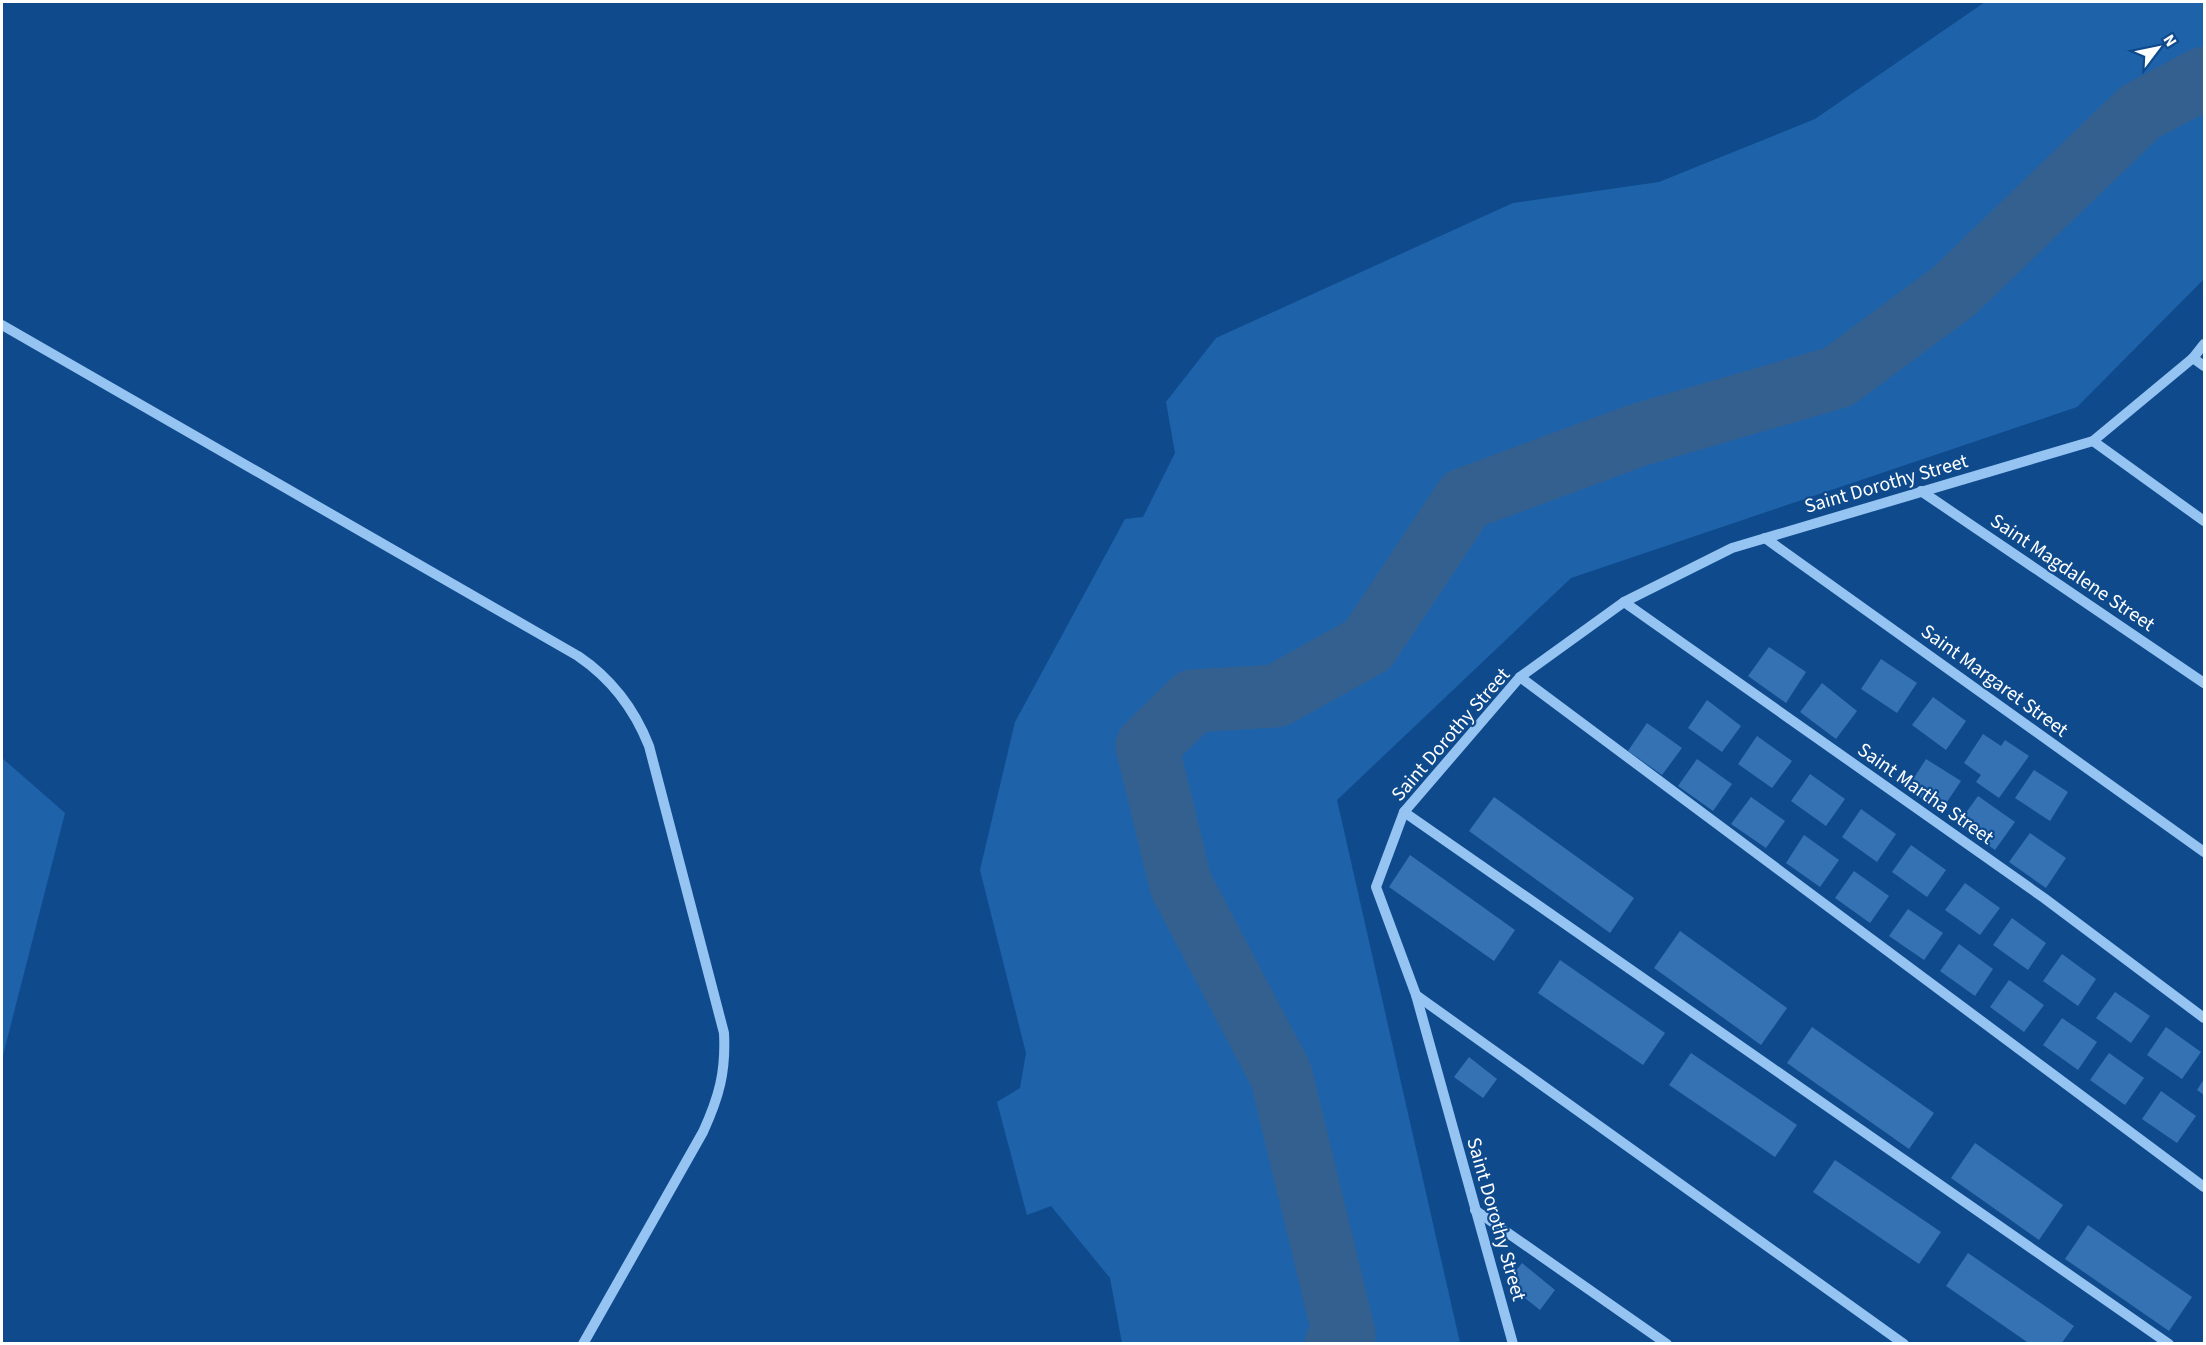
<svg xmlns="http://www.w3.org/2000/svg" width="2206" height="1345" font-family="'Source Sans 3',sans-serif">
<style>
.green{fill:#1e63aa}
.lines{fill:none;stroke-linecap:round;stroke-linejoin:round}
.river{stroke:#346090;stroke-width:63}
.building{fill:#3472b4}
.minor{stroke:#96c4f2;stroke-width:10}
.labels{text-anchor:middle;stroke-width:4.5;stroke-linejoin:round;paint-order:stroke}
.street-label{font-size:20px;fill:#fff;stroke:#0f4b8c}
</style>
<rect width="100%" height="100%" fill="#0f4b8c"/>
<g class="green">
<polygon points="1985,2 2204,2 2204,279 2077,407 1571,578 1337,800 1460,1343 1122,1343 1110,1278 1051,1206 1027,1215 997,1102 1020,1088 1026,1053 980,870 1015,722 1125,519 1143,517 1175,453 1166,402 1216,338 1513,203 1659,182 1815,119"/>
<polygon points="2,758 65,813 2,1059"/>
</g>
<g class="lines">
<polyline class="river" points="1336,1344 1344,1334 1281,1075 1181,885 1147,746 1193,701 1276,696 1368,645 1465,499 1638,435 1838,377 1954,291 2140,112 2204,78"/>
</g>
<g class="building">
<polygon points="1769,647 1806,672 1786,703 1748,676"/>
<polygon points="1881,659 1917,683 1897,713 1861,689"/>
<polygon points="1822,683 1857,711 1836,739 1800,712"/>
<polygon points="1933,697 1966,721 1946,750 1912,725"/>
<polygon points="1707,700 1741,726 1722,752 1688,728"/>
<polygon points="1647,723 1682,748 1662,775 1628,751"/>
<polygon points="1983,734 2001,746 2005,740 2029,756 1999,798 1976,782 1981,775 1964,763"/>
<polygon points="1757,736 1792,761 1772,788 1738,764"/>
<polygon points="1697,759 1732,784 1713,811 1678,786"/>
<polygon points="1926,759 1961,781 1941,811 1907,789"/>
<polygon points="2034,770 2068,792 2050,821 2015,798"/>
<polygon points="1810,774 1845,799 1826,826 1791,801"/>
<polygon points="1978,796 2015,822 1995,850 1958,824"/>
<polygon points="1494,797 1634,898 1610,933 1469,831"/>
<polygon points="1751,797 1785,821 1766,848 1731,824"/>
<polygon points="1861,809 1896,834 1877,862 1842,837"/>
<polygon points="2030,833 2066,858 2046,888 2009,862"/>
<polygon points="1804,835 1839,860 1820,887 1786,863"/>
<polygon points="1911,845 1946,870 1927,897 1892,872"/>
<polygon points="1410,855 1515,930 1494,961 1389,887"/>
<polygon points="1854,871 1889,896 1870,923 1835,898"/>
<polygon points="1965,883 2000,908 1980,935 1945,910"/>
<polygon points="1908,909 1943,933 1924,960 1889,936"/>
<polygon points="2012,918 2046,943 2028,970 1993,945"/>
<polygon points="1680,931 1787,1008 1761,1045 1654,968"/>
<polygon points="1959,944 1993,969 1975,996 1940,971"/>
<polygon points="2062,954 2096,979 2078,1006 2043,981"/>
<polygon points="1560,960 1665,1033 1643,1065 1538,993"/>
<polygon points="2009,980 2044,1005 2024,1032 1990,1007"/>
<polygon points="2115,992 2150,1016 2131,1043 2096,1018"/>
<polygon points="2062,1018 2097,1042 2078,1070 2043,1045"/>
<polygon points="1812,1027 1934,1113 1909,1149 1787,1063"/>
<polygon points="2166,1027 2201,1052 2182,1079 2147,1055"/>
<polygon points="1691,1053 1797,1125 1775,1157 1669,1085"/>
<polygon points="2109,1053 2144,1078 2125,1105 2090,1080"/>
<polygon points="1469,1057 1497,1079 1483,1098 1454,1077"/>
<polygon points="2204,1079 2204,1095 2197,1090"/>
<polygon points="2161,1091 2196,1116 2177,1143 2142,1119"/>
<polygon points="1975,1143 2063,1205 2039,1240 1951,1178"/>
<polygon points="1835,1160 1941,1232 1919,1264 1813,1192"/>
<polygon points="2088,1225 2192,1297 2169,1331 2065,1259"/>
<polygon points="1968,1253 2074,1326 2061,1344 2030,1344 1946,1286"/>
<polygon points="1522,1263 1555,1290 1540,1310 1506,1283"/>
</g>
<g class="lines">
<g class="minor">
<path d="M2,325L578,656C612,679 634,708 649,746L724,1033C726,1072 719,1097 703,1132L583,1344"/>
<polyline points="2193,358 2204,366"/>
<polyline points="2093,441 2204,521"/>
<polyline points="1921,491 2204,683"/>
<polyline points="1765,538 2204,852"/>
<polyline points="1624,602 2044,898 2204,1018"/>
<polyline points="1520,677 2204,1187"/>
<polyline points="1404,812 2169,1344"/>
<polyline points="1416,995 1904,1344"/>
<polyline points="1475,1210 1667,1344"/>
<polyline points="1513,1344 1416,995 1376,887 1404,812 1520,677 1624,602 1732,548 2093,441 2193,358 2204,344"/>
</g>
</g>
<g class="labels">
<g class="street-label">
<text transform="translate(1886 483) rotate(-16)" y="7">Saint Dorothy Street</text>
<text transform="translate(2073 572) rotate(34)" y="7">Saint Magdalene Street</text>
<text transform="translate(1995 680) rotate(36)" y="7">Saint Margaret Street</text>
<text transform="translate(1450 734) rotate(-49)" y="7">Saint Dorothy Street</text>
<text transform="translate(1926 793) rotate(35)" y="7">Saint Martha Street</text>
<text transform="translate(1497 1219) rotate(74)" y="7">Saint Dorothy Street</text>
</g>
</g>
<rect width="2206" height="1345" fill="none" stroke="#ffffff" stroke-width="6"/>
<g transform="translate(2158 48) rotate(58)" stroke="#0f4b8c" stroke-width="4.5" paint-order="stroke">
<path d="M0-4.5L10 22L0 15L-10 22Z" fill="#ffffff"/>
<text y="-9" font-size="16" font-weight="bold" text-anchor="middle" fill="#ffffff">N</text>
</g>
</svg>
